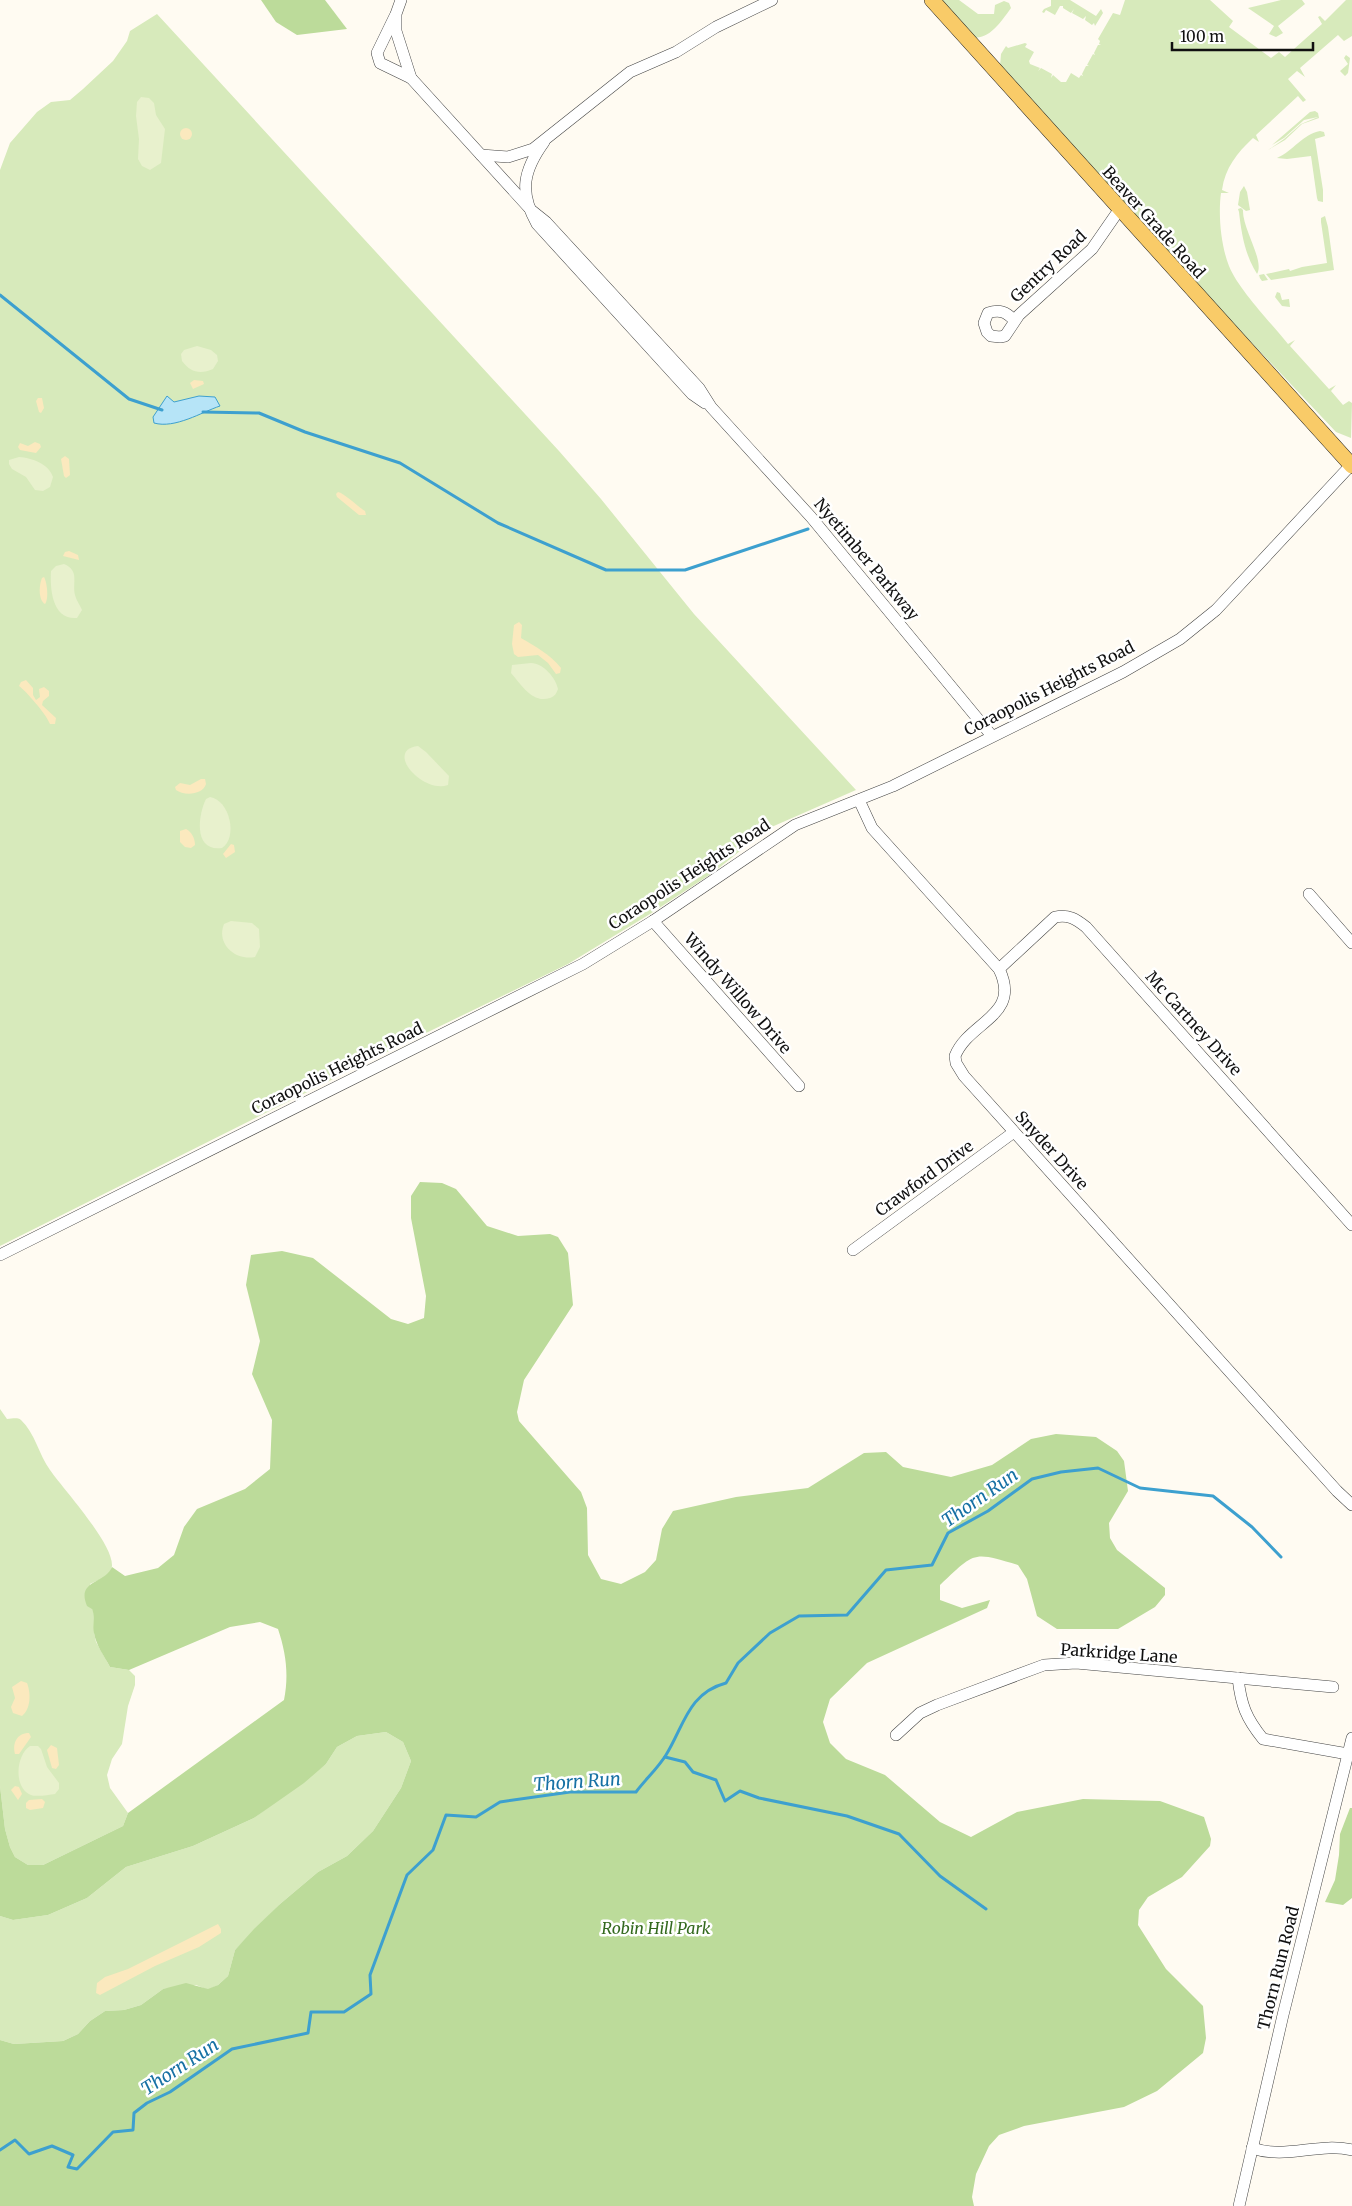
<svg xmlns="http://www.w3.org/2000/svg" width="1352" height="2206" font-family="Merriweather,serif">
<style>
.green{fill:#d7eabb}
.forest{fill:#bcdb9a}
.sand{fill:#fbe9be}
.pitch{fill:#e8f1cd}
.water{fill:#b6e4f7;stroke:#3da0cf}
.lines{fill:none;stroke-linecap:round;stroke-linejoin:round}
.stream{stroke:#3da0cf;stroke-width:3}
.minor-casing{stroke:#434343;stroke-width:12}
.major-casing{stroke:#212121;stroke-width:16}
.minor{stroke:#fff;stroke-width:11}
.major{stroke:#f9cb68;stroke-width:15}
.labels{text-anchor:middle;stroke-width:5;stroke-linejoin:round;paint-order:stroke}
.street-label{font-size:16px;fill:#101010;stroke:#fff}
.park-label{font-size:16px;font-style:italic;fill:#33691e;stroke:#fff}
.water-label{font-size:18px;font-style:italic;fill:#1771a4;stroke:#fff}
</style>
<rect width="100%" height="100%" fill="#fffbf2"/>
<g class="green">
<path d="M940,0H959L978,14H994L995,5L1004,1L1009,3L1011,8C1003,19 989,41 973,37Z"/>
<polygon points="1051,0 1070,0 1096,16 1101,9 1103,13 1095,26 1094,23 1092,25 1085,20 1086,16 1083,19 1072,13 1074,9 1071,13 1063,8 1063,6 1060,6 1055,15 1046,10 1044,13 1042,12 1044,9 1051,6"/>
<path d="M1125,0H1210L1233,21L1229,27L1271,58L1279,52L1285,57L1322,24L1318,17L1320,16L1325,21L1346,0H1352V36L1344,41L1338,35L1300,68L1305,77L1297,71L1288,79L1306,100L1303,102L1298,96L1256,135L1259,142L1253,138C1237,153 1225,168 1222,190L1229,193H1221C1218,215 1221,246 1229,266C1238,289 1272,324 1288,344L1295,340L1290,346L1329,389L1336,385L1331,391L1343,405L1349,401L1352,403L1351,438L1336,432L1201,289L1000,66L1001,54L1006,46L1008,48L1025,43L1027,44L1025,47L1034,52L1029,61L1030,64L1040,68L1038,71L1041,68L1052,74L1051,78L1053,75L1061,82H1066L1071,73L1079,78L1081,75L1083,76L1082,74L1086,66H1089L1087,65L1093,54L1095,55L1094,53L1098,45H1101L1099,44L1100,41L1098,39L1113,13L1120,15Z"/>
<polygon points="1281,0 1302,0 1305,4 1278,26 1283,33 1276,37 1269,34 1274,26 1248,8"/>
<polygon points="157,14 559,451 601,499 694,614 856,790 767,829 714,872 650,914 568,964 393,1049 0,1246 0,170 10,143 37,112 51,102 70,100 83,89 113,61 127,41 130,31"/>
<polygon points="1346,55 1350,58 1348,73 1345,76 1340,71 1348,64 1344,58"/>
<polygon points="1315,111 1318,113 1319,118 1302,124 1285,140 1268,150 1284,139 1301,124 1318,117 1304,120 1284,138 1272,145 1310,112"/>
<path d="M1320,131L1324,132L1325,136L1315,139L1323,190V202L1318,201L1317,198L1311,156L1287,159L1277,158C1293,151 1303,134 1320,131Z"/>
<polygon points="1244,186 1247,192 1250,210 1246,211 1238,205 1240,192"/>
<path d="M1241,208L1243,210C1242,228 1265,261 1257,274L1260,278L1259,275L1264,274L1268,280L1262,281C1246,260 1242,238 1239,212L1238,209Z"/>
<polygon points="1325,216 1328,227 1334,270 1271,280 1266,274 1289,269 1290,271 1302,267 1327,263 1321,222 1321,218"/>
<polygon points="1277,292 1280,293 1282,300 1289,299 1290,307 1282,306 1275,297"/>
<path d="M0,1409L7,1419C12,1419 17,1417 21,1420C35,1433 39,1455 50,1470C64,1490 112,1542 112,1565C112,1576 98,1580 90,1584L92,1609L96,1616L94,1633L96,1642L110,1667L129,1670L135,1676V1685L128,1706L122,1744L112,1759L107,1775L110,1788L128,1813L123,1826L43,1865H28L15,1857L10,1847L5,1829L0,1786Z"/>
<polygon points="386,1732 403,1742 411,1761 401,1788 373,1831 347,1856 318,1872 280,1904 235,1950 228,1976 218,1985 208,1990 196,1985 163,1989 141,2005 124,2010 105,2011 90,2021 78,2034 63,2041 14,2044 0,2040 0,1916 13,1920 48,1915 87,1898 126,1867 193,1846 254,1818 326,1764 337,1747 357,1736"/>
</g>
<g class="forest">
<polygon points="261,0 325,0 347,29 297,35 276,22"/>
<path d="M420,1182L442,1183L456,1189L487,1226L518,1236L550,1234L558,1237L568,1253L573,1305L524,1380L517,1412L519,1421L581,1492L587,1508L588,1555L601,1579L621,1584L645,1572L656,1560L662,1529L673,1511L736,1497L808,1488L864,1453L886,1452L903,1467L951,1477L992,1465L1031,1439L1056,1434L1096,1437L1117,1451L1124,1461L1128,1491L1109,1523L1110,1538L1117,1550L1165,1588V1595L1155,1607L1118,1629H1057L1037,1616L1027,1579L1018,1565C972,1551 975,1552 940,1585V1600L962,1608L990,1600L987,1608L867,1663L830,1699L823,1722L830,1743L846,1759L885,1775L940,1822L971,1837L1017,1812L1083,1799L1160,1801L1204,1817L1211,1839L1210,1846L1182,1877L1148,1897L1139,1910L1138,1925L1166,1969L1203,2006L1206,2038L1203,2053L1157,2091L1124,2107L1024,2126L999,2135L989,2146L976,2174L972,2197L974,2206H0V2040L14,2044L63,2041L78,2034L90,2021L105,2011L124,2010L141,2005L163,1989L186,1983L208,1989L218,1985L228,1976L235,1950L254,1929L280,1904L318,1872L347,1856L373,1831L401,1788L411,1761L403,1742L386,1732L357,1736L337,1747L326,1764L304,1783L254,1818L193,1846L126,1867L87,1898L48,1915L13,1920L0,1916V1786L5,1829L10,1847L15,1857L28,1865H43L123,1826L128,1813L284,1700C289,1675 286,1653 278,1629L260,1622L230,1627L129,1670L110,1667C104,1656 96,1645 94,1633C92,1624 96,1618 92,1609L87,1606C76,1580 105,1584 112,1567L125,1576L158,1568L174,1555L184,1527L197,1509L245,1489L270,1469L272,1420L252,1374L260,1341L246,1285L251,1255L282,1251L313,1258L391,1319L408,1324L424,1318L426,1296L411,1218V1196Z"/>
<polygon points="1350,1808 1352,1808 1352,1898 1343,1905 1325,1902 1335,1880 1339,1855 1340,1834"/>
</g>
<g class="sand">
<circle cx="186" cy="134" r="6"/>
<polygon points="194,380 203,381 204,384 193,389 190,383"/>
<polygon points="38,398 42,398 44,408 41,413 39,412 36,401"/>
<polygon points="35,442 40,444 41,447 36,453 20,450 18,447 20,443 28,446"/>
<polygon points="65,456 69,459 70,475 66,478 64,476 61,459"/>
<path d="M338,492C344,493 357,506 365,511L366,515H359L337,497L336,494Z"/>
<polygon points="69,551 78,555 79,560 63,556 65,552"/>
<path d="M44,577C47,582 49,599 45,604C38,600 39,585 42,578Z"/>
<path d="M519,622L522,625L521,638C536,647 550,654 561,668L560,673L556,674L548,663L538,655L518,657L514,654L512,644L514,625Z"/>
<path d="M26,680L33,688V695L36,700L40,697L39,689L44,687L49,691V696L43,701L42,705L56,718L55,724H50C47,715 25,690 19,686L21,682Z"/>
<path d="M201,779H205L206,784C203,795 184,796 176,790L175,787L180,783L190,785Z"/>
<path d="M186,829C192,832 195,839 195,845L191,848L185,847L180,842V831Z"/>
<polygon points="231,844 234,845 235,852 226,858 223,854"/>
<path d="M21,1681L27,1683C31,1693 31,1709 22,1716L13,1713L11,1707L15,1698L12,1687Z"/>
<path d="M29,1733L31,1737L19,1754H15C12,1743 17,1733 29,1733Z"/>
<polygon points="51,1745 57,1748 59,1765 56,1769 52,1768 47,1750"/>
<polygon points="15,1786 19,1787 22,1794 18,1800 11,1790"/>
<polygon points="42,1799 45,1802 43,1808 30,1810 26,1808 26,1803 29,1800"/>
<polygon points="218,1924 221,1929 221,1933 199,1947 155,1966 100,1995 96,1993 97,1983 105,1977 128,1969"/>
</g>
<g class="pitch">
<polygon points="141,97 149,98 154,103 156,115 165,129 161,163 150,170 142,166 138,159 139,139 136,116 137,102"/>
<path d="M197,346L211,350L217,355L218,361L213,369C200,375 190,372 182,361L181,354L184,350Z"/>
<path d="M19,457C32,458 49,464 53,477L50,487L43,491L35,490L26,477L12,469L9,464V460Z"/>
<path d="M64,564C80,571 72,582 75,595C76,600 80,605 82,610L77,618C52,620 50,589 51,571L56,566Z"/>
<path d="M531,663C543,663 556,678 558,689C556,694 555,696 550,698C532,704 521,684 511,673L512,665Z"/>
<path d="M418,746L426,752L449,776L448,785C422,794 384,750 418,746Z"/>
<path d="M210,797C230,800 238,838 222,848C193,852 198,815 206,799Z"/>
<path d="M231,921L252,923L259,929L260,947L255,957C235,961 216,944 224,924Z"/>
<path d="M30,1746H38L41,1749L47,1767L59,1783V1789L55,1794C48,1795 37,1797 31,1795C13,1788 16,1755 30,1746Z"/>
</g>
<path class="water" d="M167,396L174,402L199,396L215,397L220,406C202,412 175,429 154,423L153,417Z"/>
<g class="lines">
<g class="stream">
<polyline points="0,295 129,399 162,410"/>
<polyline points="203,412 259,413 305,432 400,463 498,523 606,570 685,570 808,529"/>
<polyline points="665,1757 685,1762 693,1772 716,1780 725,1801 740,1791 759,1798 847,1816 899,1834 940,1876 986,1909"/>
<path d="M0,2150L15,2140L29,2154L52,2146L73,2155L68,2167L77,2169L113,2132L133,2130L134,2113L147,2103L170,2092L232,2049L308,2033L311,2012H344L371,1994L370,1975L407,1875L433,1850L446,1815L476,1817L500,1802L570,1792H636C645,1780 658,1768 666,1755C684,1726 688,1693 726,1683L738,1663L770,1633L799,1616L847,1615L886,1570L932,1565L948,1533L988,1511L1032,1479L1061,1472L1098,1468L1140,1488L1213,1496L1252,1527L1281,1557"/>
</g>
<g class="minor-casing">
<g id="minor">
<polyline points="401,0 396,14 396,31 411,78 531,210 546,222 699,388 711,407 811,517 992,736"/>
<polyline points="395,16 377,53 380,63 411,78"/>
<path d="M544,142C523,171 519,192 537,224L692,394L705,403"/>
<polyline points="481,155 508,157 533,149 630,72 676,52 716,27 772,0"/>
<path d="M1014,320C1006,312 1000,309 988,313L984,323L987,332L991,336L1000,337L1005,336L1019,315L1092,249L1119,210"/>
<path d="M859,800L872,828L999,969C1022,1016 969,1021 955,1056L956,1063L964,1076L1337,1491L1352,1505"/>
<polyline points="1309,894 1352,943"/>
<polyline points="653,921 799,1086"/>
<path d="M999,969L1055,917C1068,914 1076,919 1086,927L1352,1225"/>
<polyline points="853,1250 1014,1132"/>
<polyline points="0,1255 583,964 653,921 795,825 893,786 1123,672 1180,639 1216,610 1351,465"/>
<path d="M1238,1678C1241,1705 1246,1718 1263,1739L1348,1754"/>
<polyline points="896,1735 920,1713 937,1705 1044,1665 1076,1663 1333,1687"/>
<path d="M1252,2148C1287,2160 1317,2142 1352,2150"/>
<polyline points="1239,2206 1283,2015 1352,1738"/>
</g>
</g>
<g class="major-casing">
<polyline id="major" points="932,0 1352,466"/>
</g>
<use href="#minor" class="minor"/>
<use href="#major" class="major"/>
</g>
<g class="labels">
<g class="street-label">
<text transform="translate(1154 222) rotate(48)" y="6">Beaver Grade Road</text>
<text transform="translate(1048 266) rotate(-43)" y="6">Gentry Road</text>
<text transform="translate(867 559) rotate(50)" y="6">Nyetimber Parkway</text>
<text transform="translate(1049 688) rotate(-27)" y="6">Coraopolis Heights Road</text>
<text transform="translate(689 874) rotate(-33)" y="6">Coraopolis Heights Road</text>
<text transform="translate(738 993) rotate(49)" y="6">Windy Willow Drive</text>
<text transform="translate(1194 1023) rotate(48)" y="6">Mc Cartney Drive</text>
<text transform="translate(337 1068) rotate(-26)" y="6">Coraopolis Heights Road</text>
<text transform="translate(1052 1150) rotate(48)" y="6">Snyder Drive</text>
<text transform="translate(924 1178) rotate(-36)" y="6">Crawford Drive</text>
<text transform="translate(1119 1653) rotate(4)" y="6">Parkridge Lane</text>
<text transform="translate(1278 1968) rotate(-76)" y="6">Thorn Run Road</text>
</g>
<g class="park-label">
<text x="656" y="1934">Robin Hill Park</text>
</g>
<g class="water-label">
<text transform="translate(980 1498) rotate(-35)" y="6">Thorn Run</text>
<text transform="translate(577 1782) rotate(-4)" y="6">Thorn Run</text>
<text transform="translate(180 2067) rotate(-33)" y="6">Thorn Run</text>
</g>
</g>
<path d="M1172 42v8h141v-8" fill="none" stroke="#101010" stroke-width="2.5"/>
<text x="1180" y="42" font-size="15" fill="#101010" stroke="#ffffff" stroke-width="4" paint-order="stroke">100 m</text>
</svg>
